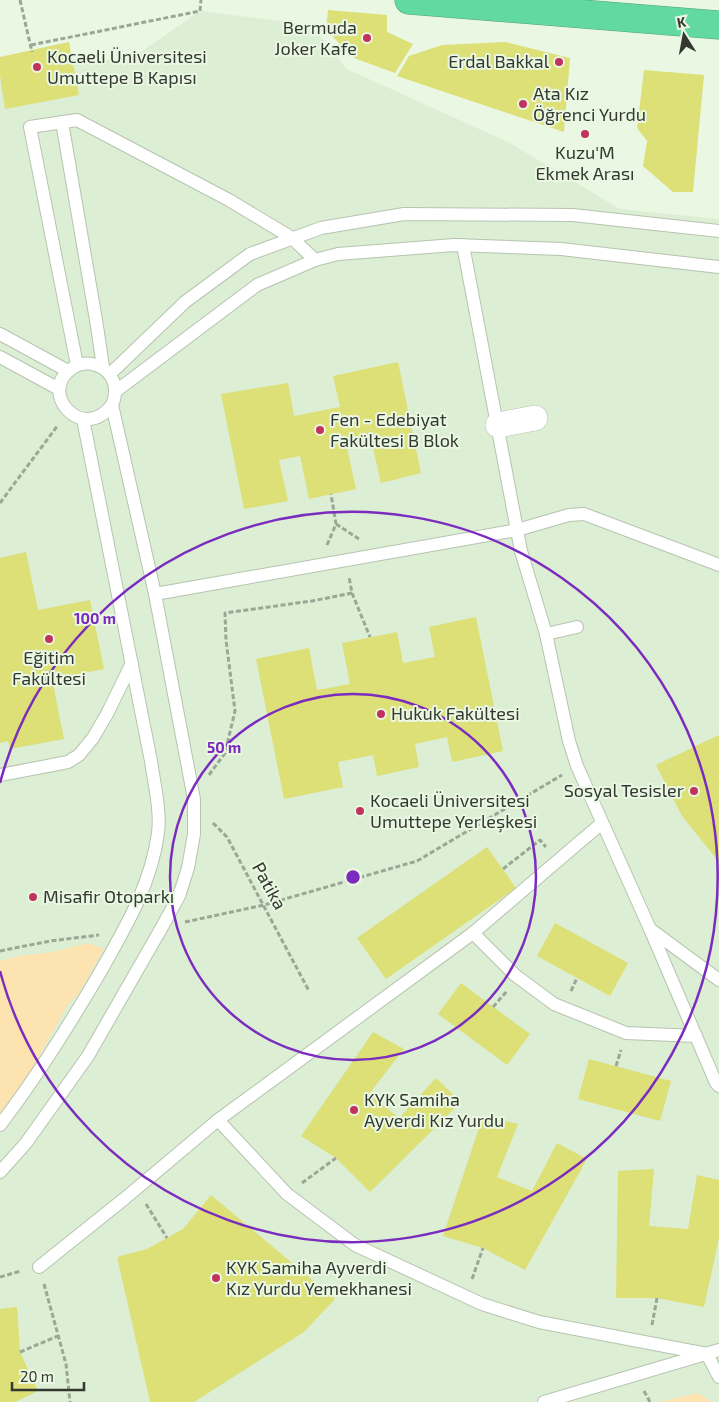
<svg xmlns="http://www.w3.org/2000/svg" width="719" height="1402" font-family="'Exo 2',sans-serif">
<style>
.built{fill:#dceed3}
.green{fill:#fce3af}
.building{fill:#dddf77}
.lines{fill:none;stroke-linecap:round;stroke-linejoin:round}
.lane-casing{stroke:#b6c4b0;stroke-width:14}
.street-casing{stroke:#b6c4b0;stroke-width:26}
.highway-casing{stroke:#51a179;stroke-width:29}
.path{stroke:#9ca697;stroke-width:3;stroke-dasharray:5 2.5;stroke-linecap:butt}
.lane{stroke:#fff;stroke-width:12}
.street{stroke:#fff;stroke-width:25}
.highway{stroke:#61d9a1;stroke-width:28}
.ring{fill:none;stroke:#7b2cbf;stroke-width:2.5}
.poi-dot{fill:#c1335d;stroke:#eaf8e3;stroke-width:2}
.labels{text-anchor:middle;stroke-width:4;stroke-linejoin:round;paint-order:stroke}
.poi-label{font-size:18px;fill:#333830;stroke:#eaf8e3;text-anchor:start}
.street-label{font-size:18px;fill:#333830;stroke:#eaf8e3}
.centre{fill:#7b2cbf;stroke:#eaf8e3;stroke-width:2.5}
.ring-label{font-size:15px;text-anchor:middle;font-weight:bold;fill:#7b2cbf;stroke:#eaf8e3;stroke-width:4;stroke-linejoin:round;paint-order:stroke}
</style>
<rect width="100%" height="100%" fill="#eaf8e3"/>
<polygon class="built" points="200,11 311,25 347,69 510,143 620,209 719,219 719,1402 0,1402 0,79 68,65 135,56"/>
<g class="green">
<polygon points="88,943 104,949 79,993 68,1004 27,1078 0,1113 0,961 19,956 53,952"/>
<polygon points="699,1393 712,1402 658,1402"/>
</g>
<g class="building">
<polygon points="328,10 387,15 387,32 413,44 395,73 354,58 326,30"/>
<polygon points="69,42 79,95 5,109 0,76 0,57"/>
<polygon points="505,42 570,58 564,132 397,76 409,56 442,45"/>
<polygon points="644,70 704,75 693,192 673,192 643,166 647,141 637,128"/>
<polygon points="398,362 421,473 381,483 372,443 347,448 356,489 309,499 300,456 279,460 288,501 244,509 221,394 288,383 294,416 340,407 333,376"/>
<polygon points="26,552 38,610 90,600 104,669 52,679 64,739 10,749 8,741 0,743 0,558"/>
<polygon points="476,617 503,751 452,762 447,737 415,744 419,767 377,776 373,755 338,762 343,787 284,799 256,659 309,648 317,690 350,684 342,643 397,632 403,663 435,657 429,627"/>
<polygon points="719,735 719,862 682,816 656,765"/>
<polygon points="487,847 516,888 386,979 357,938"/>
<polygon points="555,923 628,963 610,996 537,956"/>
<polygon points="461,983 530,1034 507,1065 438,1014"/>
<polygon points="373,1032 404,1049 369,1094 399,1118 436,1078 461,1102 370,1192 336,1158 301,1136"/>
<polygon points="589,1059 671,1081 660,1121 578,1099"/>
<polygon points="483,1116 518,1124 497,1177 532,1191 557,1143 587,1159 525,1270 483,1248 443,1236"/>
<polygon points="654,1169 649,1226 688,1229 697,1175 719,1180 719,1238 704,1307 657,1298 616,1298 618,1171"/>
<polygon points="211,1195 335,1299 304,1332 194,1402 150,1402 117,1257 147,1249 183,1229"/>
<polygon points="17,1307 20,1352 38,1391 15,1402 0,1402 0,1309"/>
</g>
<g class="lines">
<g class="lane-casing">
<g id="lane">
<polyline points="62,122 97,326 103,367"/>
<polyline points="463,245 521,551 546,634 569,741 577,766 650,929 719,980"/>
<polyline points="0,334 68,371"/>
<polyline points="0,357 59,389"/>
<polyline points="77,365 30,127 77,120 229,200 292,238 315,260"/>
<polyline points="110,374 185,302 250,254 321,228 404,214 573,215 719,231"/>
<polyline points="116,391 257,285 315,260 338,254 454,245 561,249 719,267"/>
<polyline points="155,594 517,530 569,515 584,514 719,565"/>
<polyline points="546,634 577,627"/>
<polyline points="0,775 68,762 79,755 93,738 107,714 132,663"/>
<polyline points="650,929 716,1083 719,1086"/>
<polyline points="473,933 515,975 554,1004 626,1033 696,1036"/>
<polyline points="218,1120 473,933 602,823"/>
<path d="M0,1125C36,1078 68,1027 98,976C124,930 151,886 158,833C161,811 154,783 151,761L83,419"/>
<path d="M0,1172L26,1143L88,1056L162,927L179,896L188,868L194,834V799L155,594L112,405C119,389 114,371 96,365C87,362 78,364 71,369C38,392 82,444 112,405"/>
<polyline points="39,1267 124,1199 218,1120 287,1194 355,1245 482,1304 539,1322 707,1354 719,1377"/>
<polyline points="544,1402 719,1350"/>
</g>
</g>
<g class="street-casing">
<polyline id="street" points="498,425 535,418"/>
</g>
<g class="highway-casing">
<polyline id="highway" points="409,0 719,25"/>
</g>
<g class="path">
<polyline points="20,0 32,52"/>
<polyline points="31,45 200,11 201,0"/>
<polyline points="0,503 58,425"/>
<polyline points="336,524 359,539"/>
<polyline points="327,545 336,524 331,494"/>
<polyline points="352,593 370,637"/>
<polyline points="209,775 225,753 235,711 226,640 225,613 312,601 352,593 349,577"/>
<polyline points="213,823 227,837 309,991"/>
<polyline points="503,869 540,840 546,847"/>
<polyline points="185,922 264,905 417,861 562,775"/>
<polyline points="0,951 50,941 99,935"/>
<polyline points="571,991 577,978"/>
<polyline points="493,1007 507,991"/>
<polyline points="616,1066 621,1050"/>
<polyline points="302,1183 336,1158"/>
<polyline points="146,1204 167,1238"/>
<polyline points="0,1277 21,1271"/>
<polyline points="472,1279 483,1248"/>
<polyline points="44,1284 66,1364 70,1402"/>
<polyline points="652,1325 657,1298"/>
<polyline points="20,1352 58,1336"/>
<polyline points="644,1391 650,1402"/>
</g>
<use href="#lane" class="lane"/>
<use href="#street" class="street"/>
<use href="#highway" class="highway"/>
</g>
<g class="ring">
<circle cx="353" cy="877" r="183"/>
<path d="M0 783A365 365 0 1 1 0 971"/>
</g>
<g class="poi-dot">
<circle cx="367" cy="38" r="5"/>
<circle cx="559" cy="62" r="5"/>
<circle cx="37" cy="67" r="5"/>
<circle cx="523" cy="104" r="5"/>
<circle cx="585" cy="134" r="5"/>
<circle cx="320" cy="430" r="5"/>
<circle cx="49" cy="639" r="5"/>
<circle cx="381" cy="714" r="5"/>
<circle cx="694" cy="791" r="5"/>
<circle cx="360" cy="811" r="5"/>
<circle cx="33" cy="897" r="5"/>
<circle cx="354" cy="1110" r="5"/>
<circle cx="216" cy="1278" r="5"/>
</g>
<g class="labels">
<g class="poi-label">
<text x="357" y="34" text-anchor="end">Bermuda<tspan x="357" dy="21">Joker Kafe</tspan></text>
<text x="47" y="63">Kocaeli Üniversitesi<tspan x="47" dy="21">Umuttepe B Kapısı</tspan></text>
<text x="549" y="68" text-anchor="end">Erdal Bakkal</text>
<text x="533" y="100">Ata Kız<tspan x="533" dy="21">Öğrenci Yurdu</tspan></text>
<text x="585" y="159" text-anchor="middle">Kuzu'M<tspan x="585" dy="21">Ekmek Arası</tspan></text>
<text x="330" y="426">Fen - Edebiyat<tspan x="330" dy="21">Fakültesi B Blok</tspan></text>
<text x="49" y="664" text-anchor="middle">Eğitim<tspan x="49" dy="21">Fakültesi</tspan></text>
<text x="391" y="720">Hukuk Fakültesi</text>
<text x="684" y="797" text-anchor="end">Sosyal Tesisler</text>
<text x="370" y="807">Kocaeli Üniversitesi<tspan x="370" dy="21">Umuttepe Yerleşkesi</tspan></text>
<text x="43" y="903">Misafir Otoparkı</text>
<text x="364" y="1106">KYK Samiha<tspan x="364" dy="21">Ayverdi Kız Yurdu</tspan></text>
<text x="226" y="1274">KYK Samiha Ayverdi<tspan x="226" dy="21">Kız Yurdu Yemekhanesi</tspan></text>
</g>
<g class="street-label">
<text transform="translate(269 886) rotate(61)" y="6">Patika</text>
</g>
</g>
<circle cx="353" cy="877" r="8" class="centre"/>
<g class="ring-label">
<text x="95" y="624">100 m</text>
<text x="224" y="753">50 m</text>
</g>
<g transform="translate(684 35) rotate(349)" stroke="#eaf8e3" stroke-width="4" paint-order="stroke">
<path d="M0-4L9 19L0 12L-9 19Z" fill="#333830"/>
<text y="-8" font-size="14" font-weight="bold" text-anchor="middle" fill="#333830">K</text>
</g>
<path d="M12 1382v8h72v-8" fill="none" stroke="#333830" stroke-width="2.5"/>
<text x="20" y="1382" font-size="15" fill="#333830" stroke="#eaf8e3" stroke-width="4" paint-order="stroke">20 m</text>
</svg>
